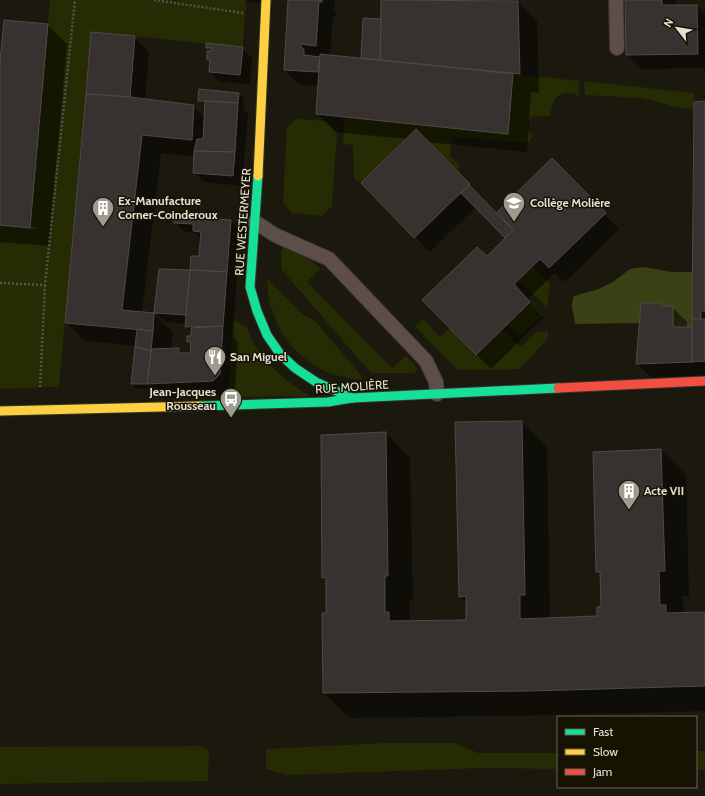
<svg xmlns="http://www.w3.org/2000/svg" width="705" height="796" font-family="Cabin,sans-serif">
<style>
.green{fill:#252b02}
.forest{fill:#3a4115}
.shadow{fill:#0007;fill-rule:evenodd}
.building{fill:#373230;stroke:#4f4a48}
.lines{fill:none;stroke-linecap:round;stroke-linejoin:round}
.lane-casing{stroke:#36342b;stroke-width:16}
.fast-casing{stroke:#36342b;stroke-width:11}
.slow-casing{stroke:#36342b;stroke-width:11}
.jam-casing{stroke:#36342b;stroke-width:11}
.path{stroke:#5a504b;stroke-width:2.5;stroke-dasharray:2 2;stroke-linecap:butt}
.lane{stroke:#5e4e4b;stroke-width:14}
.fast{stroke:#16e098;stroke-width:9}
.slow{stroke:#ffcf43;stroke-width:9}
.jam{stroke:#f24e42;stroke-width:9}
.labels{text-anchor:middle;stroke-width:3;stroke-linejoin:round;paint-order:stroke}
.poi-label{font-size:12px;font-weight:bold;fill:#e3e1d5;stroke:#171302;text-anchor:start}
.street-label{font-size:12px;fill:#e3e1d5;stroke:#171302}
</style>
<rect width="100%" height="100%" fill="#1b190e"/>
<g class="green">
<polygon points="50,0 246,0 243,47 91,32 59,387 0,389 0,226 30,228"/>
<path d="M513,74L579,81V96C570,91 558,92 553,103C551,107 552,111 549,116C539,118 534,110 527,124L528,130L533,136L528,143L452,137L450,156L461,166L457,170L416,129L361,183L354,179L353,145L343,144L345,117L508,134Z"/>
<polygon points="584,81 694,93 694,109 677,107 642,98 585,95"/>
<polygon points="297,119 327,121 337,133 332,206 322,216 292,213 283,202 287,127"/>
<polygon points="282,245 310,259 320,269 307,282 392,368 406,356 418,369 414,373 371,373 281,269"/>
<polygon points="533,266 550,284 547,307 518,280"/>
<polygon points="267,279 304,315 315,321 361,375 362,381 328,373 309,362 294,349 281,332 269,302"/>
<polygon points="530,302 543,315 519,337 507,324"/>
<polygon points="423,319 440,337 450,328 475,355 502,329 520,347 536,333 548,331 548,338 520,369 457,370 415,326"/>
<path d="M233,320L247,327C255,357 285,381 310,396L226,397L224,391H228Z"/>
<polygon points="385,743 455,743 478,753 558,753 558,769 482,768 288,775 266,769 266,749"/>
<polygon points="200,746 209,750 208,781 0,784 0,747"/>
<rect x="696" y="751" width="9" height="19"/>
</g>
<polygon class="forest" points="643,267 672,272 693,272 692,327 673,327 661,303 641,303 639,323 575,324 572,307 573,297 581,294 596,290 613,282 630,269"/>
<g class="shadow">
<polygon points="245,0 261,0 261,3 247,2"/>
<polygon points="289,0 335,0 334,10 336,13 336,17 333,16 330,56 364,60 362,58 382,20 382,0 498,0 518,2 537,21 539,93 531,92 527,152 427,142 497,214 552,160 619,229 565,282 555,273 527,300 544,317 491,369 476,354 487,258 506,238 476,207 430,252 363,183 407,139 335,132 317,113 319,86 299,85 285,70"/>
<polygon points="626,0 676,0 676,6 697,6 705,14 705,68 642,69 627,54"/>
<polygon points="5,21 48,25 67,44 49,246 0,242 0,226 35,229 35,227 0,224 0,73"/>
<path d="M134,37L149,52L145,100L193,106L205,118L206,105L199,100L239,94L244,99L243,109L248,114L242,186L204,182L194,172V157L161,153L142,313L154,314L173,332L171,349H179L184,354H191V345L188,341L192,336V333L186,327L187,324L165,322L155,312L160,270L191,271L200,257L201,238L196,233L185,232L175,222L230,220L240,230L233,337L238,342L235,389L228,395L163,398L153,388L136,389L132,384L136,346L85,341L66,322ZM156,348H162V350H156Z"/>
<polygon points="207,47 242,48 252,58 250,84 220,82 210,72 211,62 208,60 212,52"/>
<polygon points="705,102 705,376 651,378 637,363 661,304 663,307 672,307 687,322 687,328 693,328"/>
<polygon points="522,422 547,447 550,619 598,617 602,607 601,576 597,572 661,450 686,475 689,596 683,596 684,614 705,613 705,711 554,715 349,718 324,693 327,580 323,577 386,433 410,458 413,601 409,601 410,622 467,621 467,603 460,596"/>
</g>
<g class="building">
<polygon points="288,0 322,0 322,2 319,2 316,46 301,44 300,46 304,49 304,55 320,57 318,72 284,70"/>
<polygon points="381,0 518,1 520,74 380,60"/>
<polygon points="625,0 662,0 662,5 697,5 698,54 626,55"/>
<polygon points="363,18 381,19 380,60 361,58"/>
<polygon points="4,20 48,24 30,228 0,225 0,62"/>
<polygon points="91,32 135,36 130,97 86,94"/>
<polygon points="206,43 243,47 240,75 209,72 210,60 207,60 207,51 211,51 211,48 206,48"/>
<polygon points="320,54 513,74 508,134 316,114"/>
<polygon points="199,89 239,93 238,103 198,101"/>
<polygon points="86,94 130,97 194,105 192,140 142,135 122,310 154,313 153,331 65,323"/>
<polygon points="205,101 238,103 235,152 194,151 197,139 203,139"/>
<polygon points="705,101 705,311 701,311 701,320 694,319 693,318 692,318 694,102"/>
<polygon points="416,129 470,184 414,238 361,183"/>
<polygon points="194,151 235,152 233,176 193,173"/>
<polygon points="552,158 606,213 549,268 540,259 514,284 530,302 476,355 422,300 477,247 487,256 513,230 497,212"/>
<polygon points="469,185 513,230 505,238 461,193"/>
<polygon points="174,216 231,220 227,272 190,270 191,256 199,256 201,232 193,231 193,224 174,223"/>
<polygon points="159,269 190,270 186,315 154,313"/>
<polygon points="190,270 227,272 223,326 185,327"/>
<polygon points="641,303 661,303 661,306 673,306 673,327 692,327 692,362 636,364"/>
<polygon points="692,318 693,318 694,319 705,319 705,361 692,362"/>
<polygon points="223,326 220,374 213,381 147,384 151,349 179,348 179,353 190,353 191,342 187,342 187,336 191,336 191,328"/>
<polygon points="137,329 153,331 151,351 135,347"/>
<polygon points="135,347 151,351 147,384 131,384"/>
<polygon points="522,421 525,595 520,595 520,619 597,616 597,607 601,606 600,572 596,572 593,452 661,449 665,571 659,571 660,605 666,605 666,613 705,612 705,686 529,691 323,693 322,613 326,613 326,577 322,578 321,435 386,432 388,576 385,576 385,612 389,612 389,621 466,620 466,596 459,597 455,422"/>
</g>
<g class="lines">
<g class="lane-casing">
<g id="lane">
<polyline points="616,0 617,48"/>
<polyline points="255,222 275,235 329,259 426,361 436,382 437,394"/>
</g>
</g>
<g class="fast-casing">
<g id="fast">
<polyline points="258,176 250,287 257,311 267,335 280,354 295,368 316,382 352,398"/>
<polyline points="200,406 328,402 352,398 558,388"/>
</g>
</g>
<g class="slow-casing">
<g id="slow">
<polyline points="258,176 266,0"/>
<polyline points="0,411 200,406"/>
</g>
</g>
<g class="jam-casing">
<polyline id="jam" points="558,388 705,381"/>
</g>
<g class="path">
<polyline points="154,0 243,13"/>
<polyline points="0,283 45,285 75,0"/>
<polyline points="40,387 45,285"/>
</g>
<use href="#lane" class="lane"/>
<use href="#fast" class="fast"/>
<use href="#slow" class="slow"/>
<use href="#jam" class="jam"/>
</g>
<defs>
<g id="school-pin" transform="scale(1.15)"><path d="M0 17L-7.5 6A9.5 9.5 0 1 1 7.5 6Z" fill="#9d9b8f" stroke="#171302"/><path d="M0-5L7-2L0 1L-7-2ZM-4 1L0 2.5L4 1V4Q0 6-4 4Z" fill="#fff"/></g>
<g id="building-pin" transform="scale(1.15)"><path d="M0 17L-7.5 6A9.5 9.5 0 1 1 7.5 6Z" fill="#9d9b8f" stroke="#171302"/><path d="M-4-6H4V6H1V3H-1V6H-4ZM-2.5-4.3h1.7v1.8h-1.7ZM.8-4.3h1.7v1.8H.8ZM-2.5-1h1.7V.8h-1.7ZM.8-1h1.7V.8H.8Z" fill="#fff"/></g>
<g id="restaurant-pin" transform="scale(1.15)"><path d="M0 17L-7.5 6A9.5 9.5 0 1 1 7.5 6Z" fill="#9d9b8f" stroke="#171302"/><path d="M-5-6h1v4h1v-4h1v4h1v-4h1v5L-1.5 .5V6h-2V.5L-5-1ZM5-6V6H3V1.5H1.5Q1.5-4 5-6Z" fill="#fff"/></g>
<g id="bus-pin" transform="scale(1.15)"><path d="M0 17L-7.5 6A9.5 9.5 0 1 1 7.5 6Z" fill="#9d9b8f" stroke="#171302"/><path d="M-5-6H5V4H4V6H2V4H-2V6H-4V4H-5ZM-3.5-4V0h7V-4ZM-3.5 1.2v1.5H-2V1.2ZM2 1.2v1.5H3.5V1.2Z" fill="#fff"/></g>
</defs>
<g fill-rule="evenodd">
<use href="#school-pin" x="514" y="203"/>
<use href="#building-pin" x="103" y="208"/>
<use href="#restaurant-pin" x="215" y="357"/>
<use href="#bus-pin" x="231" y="399"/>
<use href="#building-pin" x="629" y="491"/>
</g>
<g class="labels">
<g class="poi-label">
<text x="118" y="205">Ex-Manufacture<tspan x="118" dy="14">Corner-Coinderoux</tspan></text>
<text x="530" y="207">Collège Molière</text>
<text x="230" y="361">San Miguel</text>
<text x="216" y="396" text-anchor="end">Jean-Jacques<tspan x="216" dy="14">Rousseau</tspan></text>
<text x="644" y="495">Acte VII</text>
</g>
<g class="street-label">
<text transform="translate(243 222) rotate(-86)" y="4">RUE WESTERMEYER</text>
<text transform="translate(352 387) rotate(-4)" y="4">RUE MOLIÈRE</text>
</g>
</g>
<rect x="557" y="716" width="140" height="72" fill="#171302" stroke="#696556"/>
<rect x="565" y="729" width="20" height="6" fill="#16e098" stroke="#696556"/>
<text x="593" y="736" font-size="12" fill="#e3e1d5">Fast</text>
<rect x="565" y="749" width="20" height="6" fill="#ffcf43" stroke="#696556"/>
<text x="593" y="756" font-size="12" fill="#e3e1d5">Slow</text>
<rect x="565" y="769" width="20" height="6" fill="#f24e42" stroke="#696556"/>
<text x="593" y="776" font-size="12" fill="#e3e1d5">Jam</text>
<g transform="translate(677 28) rotate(301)" stroke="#171302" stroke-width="3" paint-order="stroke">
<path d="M0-3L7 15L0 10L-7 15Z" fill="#e3e1d5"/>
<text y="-6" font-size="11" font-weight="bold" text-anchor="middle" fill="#e3e1d5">N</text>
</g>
</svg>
